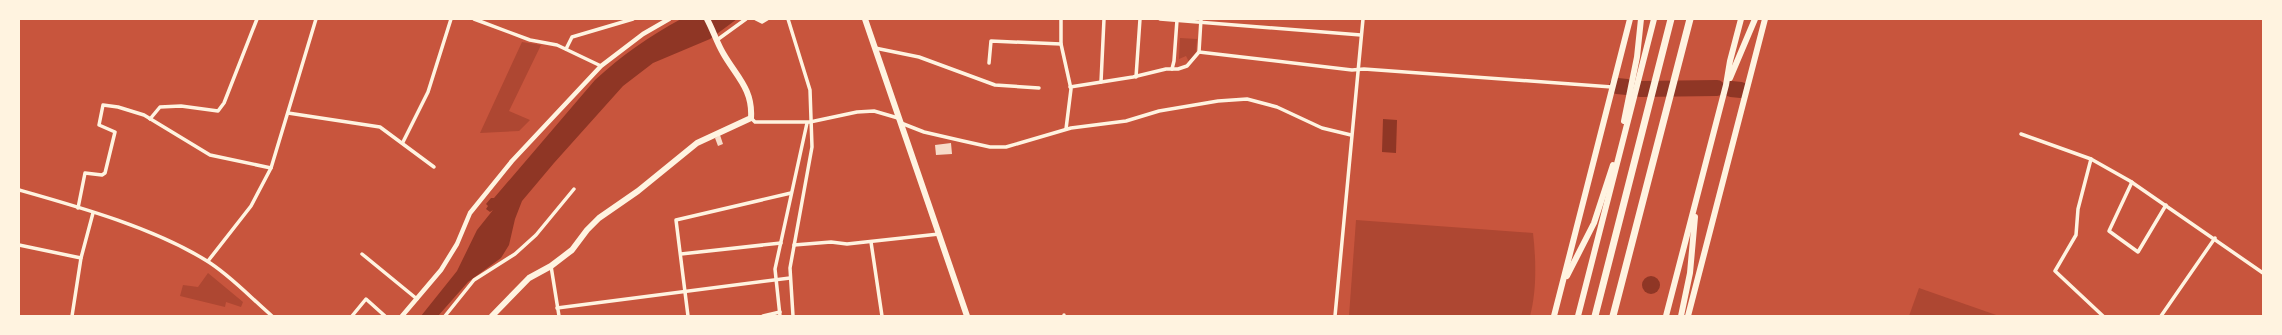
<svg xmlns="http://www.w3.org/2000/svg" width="2282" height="335" font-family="'Golos Text',sans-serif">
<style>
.green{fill:#ae4732}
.water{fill:#8f3625}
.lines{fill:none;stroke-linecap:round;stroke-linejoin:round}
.river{stroke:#8f3625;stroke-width:16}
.building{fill:#f7dbc8}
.minor{stroke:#fff3e0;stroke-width:3.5}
.tertiary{stroke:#fff3e0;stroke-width:4.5}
.primary{stroke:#fff3e0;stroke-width:6}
.motorway{stroke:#fff3e0;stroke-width:7}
</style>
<rect width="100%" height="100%" fill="#c8553d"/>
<g class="green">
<polygon points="1180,38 1197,39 1196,52 1189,62 1186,56 1179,59"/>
<polygon points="522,42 541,45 509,111 530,120 519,131 480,133"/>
<path d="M1356,220L1533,233C1536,259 1537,290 1530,316H1349Z"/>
<polygon points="208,273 243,302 241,307 226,302 225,307 180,296 183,285 198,287"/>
<polygon points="1919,288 1999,316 1909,316"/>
</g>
<g class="water">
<path d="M681,19H737L710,39L653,63L623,86L554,163L522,201L515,219L509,245L501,258L468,282L438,316H421L457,271L477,230L493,210L490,212L486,209L488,206L486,204L491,198H494L595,80C621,56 651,35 681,19Z"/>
<polygon points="1383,119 1397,120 1396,153 1382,152"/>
<circle cx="1651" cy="285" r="9"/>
</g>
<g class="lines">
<g class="river">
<polyline points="1617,86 1627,87"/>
<polyline points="1640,89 1717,88"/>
<polyline points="1731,89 1741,90"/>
</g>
</g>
<g class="building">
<polygon points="720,135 723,144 718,146 715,138"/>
<polygon points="951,143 952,154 936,155 935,145"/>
</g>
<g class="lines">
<g class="minor">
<polyline points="474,19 530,40 557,45 601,66"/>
<polyline points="756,19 762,22 767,19"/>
<polyline points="788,19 810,90 812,147 790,268 793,316"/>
<polyline points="1061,19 1061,44 1071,89 1066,129"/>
<polyline points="1160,19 1361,35"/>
<polyline points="717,40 746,19"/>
<polyline points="875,48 919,57 995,85 1039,88"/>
<polyline points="566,49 572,37 633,19"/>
<polyline points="1199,52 1352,70 1364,69 1612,87"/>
<polyline points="989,63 991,41 1061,44"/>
<polyline points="1172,69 1174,61 1177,20"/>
<polyline points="1136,77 1140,19"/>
<polyline points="1101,82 1104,19"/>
<polyline points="1070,87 1133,77 1166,69 1178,69 1187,66 1199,52 1201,19"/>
<polyline points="288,113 380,127 434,167"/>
<polyline points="751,118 755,122 810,122 857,112 874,111 898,118"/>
<polyline points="150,119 160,107 181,106 218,111 224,103 257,19"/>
<polyline points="901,123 924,132 963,141 990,147 1006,147 1071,128 1126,121 1159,111 1218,101 1247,99 1277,107 1322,128 1351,135"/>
<polyline points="2021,134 2091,159 2078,209 2076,235 2055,271 2103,316"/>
<polyline points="403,142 428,92 451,19"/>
<polyline points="2091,159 2130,181 2263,273"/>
<polyline points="2132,182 2109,231 2138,252 2166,205"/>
<path d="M19,190C79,207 154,228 207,261C230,275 251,298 272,316"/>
<polyline points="78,208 85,173 102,175 105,173 115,132 99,125 103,105 118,107 144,115 210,155 271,168"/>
<polyline points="871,242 882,316"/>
<polyline points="19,245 81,258"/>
<polyline points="794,245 831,242 847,244 939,234"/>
<polyline points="362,254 417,299"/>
<polyline points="681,254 781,243"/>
<polyline points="208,261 251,206 271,168 316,19"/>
<polyline points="551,266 559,316"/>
<polyline points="557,308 790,278"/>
<polyline points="1064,315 1064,316"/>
<polyline points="72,316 81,258 93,213"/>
<polyline points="352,316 366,299 385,316"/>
<polyline points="445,316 474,280 515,254 536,235 574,189"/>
<polyline points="688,316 676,220 791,193"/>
<polyline points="763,316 780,312"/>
<polyline points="780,316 775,269 807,123"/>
<polyline points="1335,316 1363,19"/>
<polyline points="2161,316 2215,238"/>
</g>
<polyline class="tertiary" points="402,316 441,270 457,244 470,213 512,161 601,66 643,34 669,19"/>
<g class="primary">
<polyline points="865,19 967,316"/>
<polyline points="1730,78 1755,19"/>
<polyline points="1624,121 1637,57 1641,19"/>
<polyline points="1567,276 1594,223 1613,165"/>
<path d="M492,316L529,278L551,266L572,250L587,230L599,218L638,191L697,143L751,118C753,89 736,76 723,53C717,43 713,30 707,19"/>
<polyline points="1554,316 1630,19"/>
<polyline points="1578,316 1654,19"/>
<polyline points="1666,316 1726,85 1730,61 1741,19"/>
<polyline points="1681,316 1690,273 1695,217"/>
<polyline points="1688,316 1765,19"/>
</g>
<g class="motorway">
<polyline points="1595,316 1671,19"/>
<polyline points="1613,316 1690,19"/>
</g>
</g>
<rect width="2282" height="335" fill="none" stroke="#fff3e0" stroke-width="40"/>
</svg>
